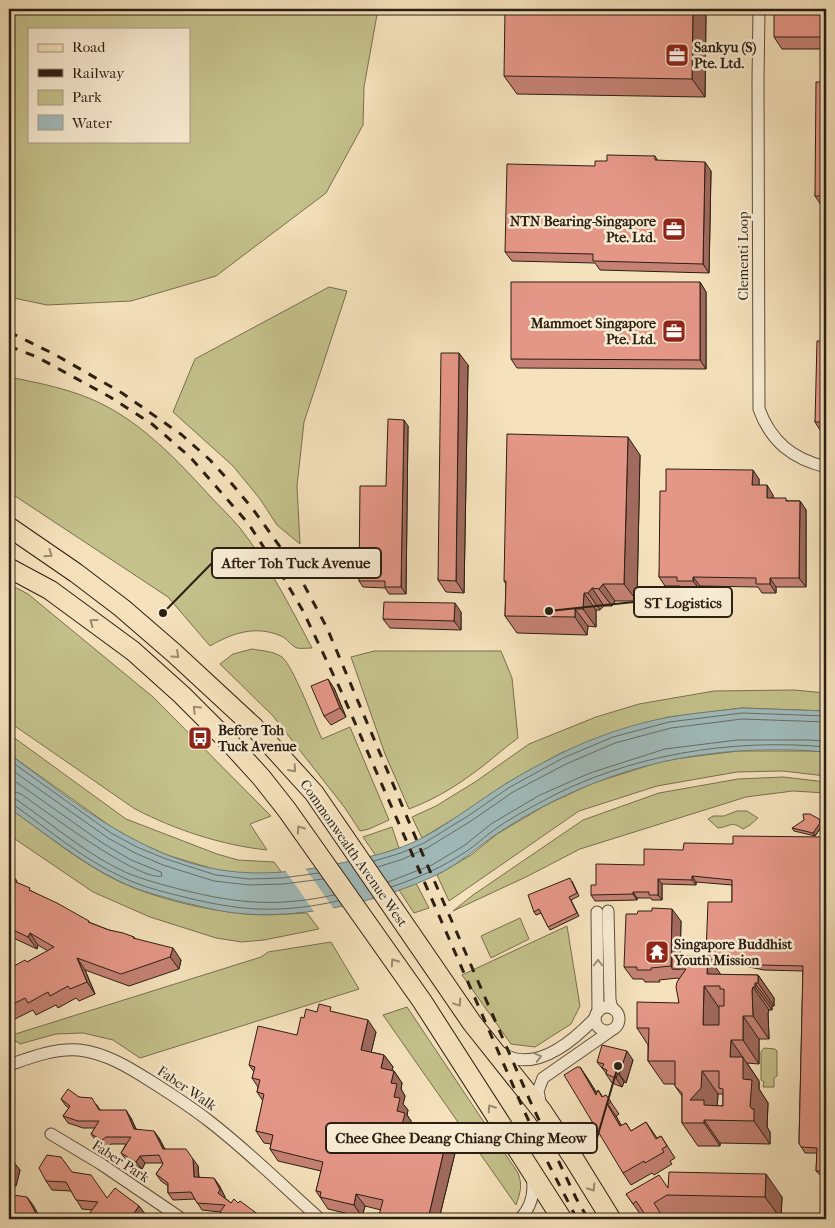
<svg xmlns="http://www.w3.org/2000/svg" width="835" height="1228" font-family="'IM FELL French Canon',serif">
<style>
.green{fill:#c4c18b;stroke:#78704e;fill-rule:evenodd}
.water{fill:#a0bbbb;stroke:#717c77}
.pier{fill:#f5e2bc}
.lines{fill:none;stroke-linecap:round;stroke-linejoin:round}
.shore{stroke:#666c66;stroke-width:1}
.minor-casing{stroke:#5e4f3c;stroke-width:13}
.primary-casing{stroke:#2b1e12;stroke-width:21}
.minor{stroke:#f8ecd3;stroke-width:11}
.primary{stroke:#f5e2bc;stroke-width:19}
.rail{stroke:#2b1e12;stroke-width:3;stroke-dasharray:9 9;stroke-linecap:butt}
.wall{fill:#c58274;stroke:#2b1e12;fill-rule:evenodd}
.shaded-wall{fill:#a06a5e;stroke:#2b1e12}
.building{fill:#e59787;stroke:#2b1e12;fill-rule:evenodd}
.oneway{stroke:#9a8a70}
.oneway2{stroke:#9c8f7c}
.labels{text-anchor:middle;stroke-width:5;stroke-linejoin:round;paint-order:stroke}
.poi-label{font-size:14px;font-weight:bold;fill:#2b1e12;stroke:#f8ecd3;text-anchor:start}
.street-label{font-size:14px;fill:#2b1e12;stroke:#f8ecd3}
.leader{fill:none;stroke:#2b1e12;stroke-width:2}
.callout-dot{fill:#2b1e12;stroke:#f8ecd3;stroke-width:2}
.callout{fill:#f8ecd3;stroke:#2b1e12;stroke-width:2}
.callout-label{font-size:15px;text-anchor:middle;font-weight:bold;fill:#2b1e12}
</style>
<rect width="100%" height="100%" fill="#f5e2bc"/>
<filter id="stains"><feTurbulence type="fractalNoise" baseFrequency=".004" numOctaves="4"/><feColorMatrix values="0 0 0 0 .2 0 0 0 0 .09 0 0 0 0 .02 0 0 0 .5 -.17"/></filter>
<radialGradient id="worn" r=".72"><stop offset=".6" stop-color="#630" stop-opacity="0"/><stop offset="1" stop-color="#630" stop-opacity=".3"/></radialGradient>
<g class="green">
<path d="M9,9H378L364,87L363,125L326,193L216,276L131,301L47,305L9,297ZM29,29H189V141H29Z"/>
<polygon points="329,287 347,291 304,422 297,486 300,544 277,525 260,499 233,466 173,412 195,359"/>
<path d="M9,377C39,383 71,389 100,403C143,424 177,460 209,495C219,506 231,517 240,528C269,565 291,608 312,648C308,648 301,649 297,648C291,646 287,638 281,636C256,625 232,633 210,646L168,597L9,492Z"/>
<path d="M9,584L28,594L153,697L271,816L250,824L267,850C221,845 176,830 135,809L9,722Z"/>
<path d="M252,649C262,651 273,651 282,657C293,666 314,722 322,739L350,727L389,820L369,829L360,831L345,808L273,716L220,664L233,654Z"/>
<path d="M374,651H501L512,678L518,738C501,750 486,765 468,777C450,790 430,801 409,809L385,754L351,657Z"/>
<polygon points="794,690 826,693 826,711 742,708 668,717 612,733 561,753 507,783 465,812 422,838 412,817 436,806 475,782 529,744 596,717 639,704 714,691"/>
<polygon points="9,734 126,819 217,854 238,860 274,862 282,873 250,874 217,870 167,855 140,843 113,828 9,754"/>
<polygon points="738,751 809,751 826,752 826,776 783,771 737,772 657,786 579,811 449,901 437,875 471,855 497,834 546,805 593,783 666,760"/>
<polygon points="783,777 826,782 826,793 793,791 746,797 580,849 528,876 453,911 473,895 583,820 659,793 738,779"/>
<path d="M9,808C45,833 80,863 120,882C157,899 205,910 246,914C266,916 287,914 307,913L319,929L264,940L242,942L216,938L150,917L93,892L9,835Z"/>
<path d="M737,811H747L758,818L750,825L743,829C731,820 730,827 718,828L708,819L713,816H724Z"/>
<polygon points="392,827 399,848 376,856 363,837"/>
<polygon points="416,883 429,908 414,913 399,890"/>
<polygon points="520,918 529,939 491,958 481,936"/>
<polygon points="567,926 580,1006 571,1024 535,1047 511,1044 462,975"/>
<polygon points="331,942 359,989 140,1058 113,1040 83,1033 56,1034 20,1044 9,1036 261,957 268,952"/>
<path d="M407,1007L518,1173C523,1186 520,1193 516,1205L383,1015Z"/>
<polygon points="764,1048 775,1049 777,1051 777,1076 774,1078 774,1087 763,1087 764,1082 761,1080 761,1052"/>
</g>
<path class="water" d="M742,708L826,711V752C747,745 665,754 592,784C559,797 527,814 498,833C477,847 460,864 436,875C382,901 307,918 247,914C225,913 203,907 182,902C161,896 139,891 119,881C80,862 45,833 9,808V754C50,784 93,819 139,842C211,879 268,879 346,862C372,856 398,851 422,838C452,822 478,801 507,783C523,773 542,763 560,754C591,738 635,723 670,717C694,713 718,711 742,708Z"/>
<polygon class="pier" points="305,868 334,909 315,913 285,870"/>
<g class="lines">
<g class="shore">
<polyline points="9,760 111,833 137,847 166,859 216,875 249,879 282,878 319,873"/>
<polyline points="9,768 108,838 135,853 163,865 214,881 249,885 283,884 323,879"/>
<path d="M9,777L104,844L131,860L161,872L162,876C139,882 43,809 21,794L9,790"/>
<path d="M9,798L17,800C52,824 86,854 125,872C144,880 163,885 183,890C239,904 278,907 334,895"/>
<path d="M9,804L14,805C49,830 83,859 122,877C140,886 160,891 180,896C239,911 278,914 338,901"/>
<polyline points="374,861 401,853 424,843 468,816 510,787 563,758 613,737 669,722 742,713 826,716"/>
<polyline points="378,867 403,859 427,848 471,821 513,792 566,764 615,743 671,728 742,719 826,722"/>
<polyline points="388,882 432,865 465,845 491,824 540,795 590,773 665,749 737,740 808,740 826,741"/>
<path d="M391,887C418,878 443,867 467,851C476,845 484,837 494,830C509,819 526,810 543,801C627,755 731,738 826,747"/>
</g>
<g class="minor-casing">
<g id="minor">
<path d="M759,9L758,80L759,409C771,442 793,459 826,467"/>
<polyline points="608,911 610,1000 612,1008"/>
<polyline points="597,912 598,1012"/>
<circle cx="607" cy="1019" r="12"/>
<path d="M498,1051C504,1054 510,1058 516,1059C546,1065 576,1038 595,1018"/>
<path d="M9,1065C32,1057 55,1048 79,1050C106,1053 130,1068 152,1082C171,1094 191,1107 209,1121C248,1151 283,1186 320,1219"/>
<polyline points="541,1107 538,1091 543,1078 609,1032"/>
<polyline points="51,1134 101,1164 182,1219"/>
<path d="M520,1219C531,1207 535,1193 532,1177"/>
</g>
</g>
<g class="primary-casing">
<g id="primary">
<polyline points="9,527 76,573 122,608 174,653 254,727 314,793 472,1023 542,1111 574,1159 611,1219"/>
<polyline points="9,568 50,590 133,651 182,695 230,743 261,777 287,810 422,1001 562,1219"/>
</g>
</g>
<use href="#minor" class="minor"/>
<use href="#primary" class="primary"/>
<g class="rail">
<polyline points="9,332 54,354 122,393 182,435 210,460 232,484 252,508 294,566 327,628 423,855 531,1103 576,1198 588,1219"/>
<polyline points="9,346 37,357 110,397 152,424 190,457 248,523 283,577 303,611 342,693 522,1106 547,1161 577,1219"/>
</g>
</g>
<g class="wall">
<polygon points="706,11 705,97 517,94 504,76"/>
<polygon points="826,12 826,49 782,49 774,37"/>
<polygon points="826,82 826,205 821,205 815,196"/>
<polygon points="655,156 658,161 711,171 709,273 600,270 595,263 512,261 505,252 595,166 607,161"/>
<polygon points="700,282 706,292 706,369 517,368 511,359"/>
<polygon points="826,341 826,430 820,430 815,422"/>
<polygon points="468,365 464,593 446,592 438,580"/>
<polygon points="408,426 406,594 389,594 385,588 363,587 359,581 386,486"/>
<polygon points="640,455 637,601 615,601 612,606 604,606 600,610 596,610 596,627 588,626 587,635 517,633 505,616 506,584 504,581"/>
<polygon points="759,479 759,485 773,495 773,498 789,501 800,501 806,510 806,587 776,587 776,593 762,593 758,587 700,586 700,590 683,590 680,586 665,586 659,577 666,491"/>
<polygon points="461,612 461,630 390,628 383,619"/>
<polygon points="334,688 346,717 331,725 324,716"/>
<polygon points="819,819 822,822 822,826 815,836 794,831 792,828"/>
<polygon points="826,838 821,1176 816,1171 817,1153 805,1153 799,1143 803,971 764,970 710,959 706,953 732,902 732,885 696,882 696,885 662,884 662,900 652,900 651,898 637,898 637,900 595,901 591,895 596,885 644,865 683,850 733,844"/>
<polygon points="9,870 16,882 33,892 91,923 109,930 134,937 135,939 181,960 179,969 129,986 85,970 95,994 79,1001 76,998 58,1008 56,1005 36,1015 33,1010 9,1022 9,963 14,966 27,962 48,951 38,945 37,949 9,936"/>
<polygon points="572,881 579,896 571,900 579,916 550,930 541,913 536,915 534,912"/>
<path d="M681,921L680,956L720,975H758L774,998V1006H772V1010H769L768,1013L769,1039H759V1064L747,1063L759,1081V1089L768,1103L767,1127L770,1132V1144L720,1143V1146H698L682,1123V1096L675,1086V1084H664L648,1061V1045L637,1028L679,1003V979L678,978L659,980L660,982H645L643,979H633L624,967ZM718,1094H723V1106H717Z"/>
<polygon points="334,1012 376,1032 371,1052 384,1055 393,1067 392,1070 394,1071 402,1083 401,1089 405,1096 403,1104 408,1110 407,1115 413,1124 412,1128 420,1130 448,1133 457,1145 439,1219 378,1219 381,1210 365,1206 362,1217 328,1209 316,1191 321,1171 278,1161 270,1149 271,1144 264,1143 256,1131 263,1101 257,1092 258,1087 252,1078 254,1072 249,1065 297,1035 304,1018"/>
<polygon points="633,1060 626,1083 624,1082 622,1087 612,1083 606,1074 606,1073 597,1062"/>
<polygon points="580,1067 597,1093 603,1097 606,1095 619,1114 616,1116 621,1126 626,1123 631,1131 646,1122 657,1138 661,1136 675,1158 670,1161 672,1164 654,1175 652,1173 631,1185 623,1173"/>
<polygon points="79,1097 97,1105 100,1110 131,1118 136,1129 159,1138 165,1149 198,1166 199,1177 219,1185 225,1197 225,1198 231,1203 238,1203 259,1215 274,1219 225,1219 220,1212 202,1210 195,1199 173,1200 168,1193 168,1186 161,1181 156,1174 163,1164 162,1163 145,1163 142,1169 126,1160 121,1153 126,1144 111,1144 107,1148 96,1141 91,1134 95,1128 83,1128 68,1123 63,1116 69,1108 66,1106 61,1099"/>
<polygon points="9,1158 20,1170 16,1186 9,1188"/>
<polygon points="72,1172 107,1198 139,1206 146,1215 82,1209 71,1191 52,1190 46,1181"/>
<polygon points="668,1187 782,1197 781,1219 683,1218 681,1219 641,1219 643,1218 626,1194"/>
</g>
<g class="shaded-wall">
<polygon points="693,9 705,9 706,11 705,97 692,79"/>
<polygon points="705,162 711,171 709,273 703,264"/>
<polygon points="700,282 706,292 706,369 700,360"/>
<polygon points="459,353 468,365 464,593 456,581"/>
<polygon points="404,420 408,426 406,594 401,587"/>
<polygon points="628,437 640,455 637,601 624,584"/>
<polygon points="753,470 759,479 759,494 752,485"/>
<polygon points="767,485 773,495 773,507 767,498"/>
<polygon points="800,501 806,510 806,587 799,578"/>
<polygon points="693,577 700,586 700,590 693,581"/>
<polygon points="770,578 776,587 776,593 770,584"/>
<polygon points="603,584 615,601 612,606 599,589"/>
<polygon points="592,588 604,606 600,610 588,593"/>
<polygon points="584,593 596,610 596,627 583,609"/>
<polygon points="455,603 461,612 461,630 454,621"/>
<polygon points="575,609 588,626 587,635 575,617"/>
<polygon points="328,679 334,688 346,717 340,708"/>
<polygon points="819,819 822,822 822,826 815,836 813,833"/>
<polygon points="9,870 17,881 13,889 9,882"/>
<polygon points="692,876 696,882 696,885 692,880"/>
<polygon points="658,879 662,884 662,900 658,895"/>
<polygon points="633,892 637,898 637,900 633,894"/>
<polygon points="672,909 681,921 680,969 673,969 671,966"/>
<polygon points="30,933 38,945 37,949 28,937"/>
<polygon points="173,948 181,960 179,969 170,957"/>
<polygon points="708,956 724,979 720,986 707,974"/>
<polygon points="77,958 85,970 95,994 87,982"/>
<polygon points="758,975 774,998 774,1006 758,983"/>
<polygon points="755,983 772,1006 772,1010 755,987"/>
<polygon points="704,986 720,1009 719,1048 703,1025"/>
<polygon points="753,987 769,1010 768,1013 769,1039 753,1016 752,990"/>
<polygon points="743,1016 759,1039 759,1064 743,1040"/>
<polygon points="368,1020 376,1032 369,1061 361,1050"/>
<polygon points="731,1040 759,1081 759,1089 768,1103 767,1127 770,1132 770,1144 754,1121 750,1106 743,1079 730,1057"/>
<polygon points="627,1051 633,1060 626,1083 619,1074"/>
<polygon points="384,1055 393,1067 389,1080 381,1068"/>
<polygon points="580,1067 588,1079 605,1107 596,1095"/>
<polygon points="394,1071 402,1083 401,1089 405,1096 403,1104 408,1110 407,1115 413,1124 410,1137 402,1125 397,1111 391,1083"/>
<polygon points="702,1071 718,1094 717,1111 690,1100"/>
<polygon points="618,1073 624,1082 622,1087 616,1078"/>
<polygon points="598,1090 616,1116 629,1138 620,1126"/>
<polygon points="126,1110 131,1118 139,1136 134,1129"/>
<polygon points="704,1120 720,1143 720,1146 704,1123"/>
<polygon points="154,1131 159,1138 168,1156 163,1149"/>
<polygon points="448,1133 457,1145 439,1219 428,1219"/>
<polygon points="140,1156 145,1163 142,1169 136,1162"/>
<polygon points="193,1159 198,1166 199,1184 194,1177"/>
<polygon points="13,1161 20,1170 16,1186 10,1177"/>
<polygon points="766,1174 782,1197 781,1219 765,1197"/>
<polygon points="214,1178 219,1185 225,1197 223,1201 218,1193"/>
<polygon points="356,1194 365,1206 362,1217 354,1205"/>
<polygon points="27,1197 33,1205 41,1219 37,1215"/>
<polygon points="139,1206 146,1215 142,1219 130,1219"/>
</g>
<g class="building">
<polygon points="505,9 693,9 692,79 504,76"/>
<polygon points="774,11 826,12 826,37 774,37"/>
<polygon points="816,82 826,82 826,196 815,196"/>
<polygon points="607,155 655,156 655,160 705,162 703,264 593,261 593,254 505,252 507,164 595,166 595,161 607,161"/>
<polygon points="511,282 700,282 700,360 511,359"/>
<polygon points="817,341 826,341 826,422 815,422"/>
<polygon points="441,353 459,353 456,581 438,580"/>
<polygon points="388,419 404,420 401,587 385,587 385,581 359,581 360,486 386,486"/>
<polygon points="507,434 628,437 624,584 603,584 599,589 592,588 588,593 584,593 583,609 575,609 575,617 505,616 506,581 504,581"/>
<polygon points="666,469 753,470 752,485 767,485 767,498 786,498 786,501 800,501 799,578 770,578 770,584 756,584 756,578 693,577 693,581 677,581 677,577 659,577 660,491 666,491"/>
<polygon points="384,602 455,603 454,621 383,619"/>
<polygon points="328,679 340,708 324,716 311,686"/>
<polygon points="803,814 810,814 819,819 820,823 813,833 792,828 804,820"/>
<polygon points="733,836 826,837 826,1186 821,1178 821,1171 816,1171 817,1148 801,1147 799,1143 803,966 760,965 706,953 708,902 732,902 732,880 692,876 692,880 658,879 658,895 649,895 649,892 633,892 633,894 591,895 591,885 596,885 596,864 644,865 644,849 683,850 684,843 733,844"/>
<polygon points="570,878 577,893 569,897 577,913 548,927 539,909 534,912 528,895"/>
<polygon points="9,879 30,888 29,890 57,903 89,921 88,922 109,930 123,933 134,937 133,938 173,948 170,957 121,974 77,958 87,982 70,989 68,986 50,996 48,992 28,1003 25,998 9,1006 9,963 14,966 25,960 27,962 54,947 30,933 28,937 9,928"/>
<polygon points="652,908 672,909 671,966 651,968 651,970 637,970 637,967 624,967 626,914 637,914 638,911 652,911"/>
<path d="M672,956H708L707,974L758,975V983H755V987H753L752,990L753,1016H743V1040H731L730,1057H743V1079L752,1080L750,1106L752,1109H754V1121L704,1120V1123H682V1093L675,1086V1061H648L649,1028H637V1002L679,1003L676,987L677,982L686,969H672ZM704,986H720V989H724V1006H719V1025H703ZM702,1071H719V1088L723,1089V1106L704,1105V1100H690L701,1088Z"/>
<polygon points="319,1004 331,1007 330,1011 368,1020 361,1050 384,1055 381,1068 394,1071 391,1083 397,1084 394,1097 400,1098 397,1111 405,1113 402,1125 420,1130 421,1127 448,1133 428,1219 378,1219 383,1200 356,1194 354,1205 320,1197 321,1192 316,1191 323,1162 270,1149 273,1135 256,1131 264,1094 257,1092 260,1080 252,1078 255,1067 249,1065 258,1026 297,1035 301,1017 304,1018 306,1009 317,1012"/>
<polygon points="602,1045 627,1051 619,1074 618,1073 616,1078 606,1074 607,1070 602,1068 604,1064 597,1062"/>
<polygon points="577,1067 580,1067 596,1095 598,1090 602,1097 606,1095 611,1102 607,1104 620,1126 626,1123 631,1131 646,1122 656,1139 661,1136 667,1146 662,1149 664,1152 645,1163 644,1161 623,1173 564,1075"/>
<polygon points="68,1089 79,1097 92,1098 99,1110 126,1110 134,1129 154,1131 163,1149 186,1149 193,1159 194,1177 214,1178 220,1190 218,1193 231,1203 234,1199 238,1203 240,1201 259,1215 270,1214 273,1219 234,1219 232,1218 231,1219 229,1219 220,1212 225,1205 197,1203 191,1192 168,1193 168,1183 156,1174 163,1164 159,1155 140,1156 136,1162 121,1153 131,1137 106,1137 102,1140 91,1134 99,1121 78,1121 63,1116 70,1106 61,1099"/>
<polygon points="47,1155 61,1157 72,1172 91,1175 107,1198 115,1188 139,1206 130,1219 85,1219 98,1202 76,1200 66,1182 46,1181 39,1168"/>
<polygon points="9,1158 13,1161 10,1177 9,1177"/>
<polygon points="669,1172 766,1174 765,1197 667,1195 654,1203 664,1219 641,1219 646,1216 636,1201 633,1204 626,1194 659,1175 668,1188"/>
<polygon points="13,1195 27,1197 37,1215 57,1217 58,1219 10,1219 9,1217 9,1202"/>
<polygon points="807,1216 826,1216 826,1219 806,1219"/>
</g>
<defs><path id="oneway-chevron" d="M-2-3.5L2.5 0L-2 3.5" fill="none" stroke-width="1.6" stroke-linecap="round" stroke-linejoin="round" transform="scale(1.25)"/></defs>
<g class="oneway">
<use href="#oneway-chevron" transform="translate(49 554) rotate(35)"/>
<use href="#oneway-chevron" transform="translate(93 622) rotate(-144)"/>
<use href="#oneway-chevron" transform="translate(176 655) rotate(42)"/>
<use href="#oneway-chevron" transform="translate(196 709) rotate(-136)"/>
<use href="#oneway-chevron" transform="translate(293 769) rotate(49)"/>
<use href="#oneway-chevron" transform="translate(300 829) rotate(-125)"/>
<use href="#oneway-chevron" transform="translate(394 962) rotate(-125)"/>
<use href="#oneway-chevron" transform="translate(458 1003) rotate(56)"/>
<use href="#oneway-chevron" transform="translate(491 1108) rotate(-123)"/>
<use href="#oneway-chevron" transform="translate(592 1188) rotate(58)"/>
</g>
<g class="oneway2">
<use href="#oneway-chevron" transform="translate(598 963) rotate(-90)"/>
<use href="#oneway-chevron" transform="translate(538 1057) rotate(-15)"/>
</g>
<defs>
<g id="office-square" transform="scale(1.25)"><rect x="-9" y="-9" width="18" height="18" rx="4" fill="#8f2418" stroke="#f8ecd3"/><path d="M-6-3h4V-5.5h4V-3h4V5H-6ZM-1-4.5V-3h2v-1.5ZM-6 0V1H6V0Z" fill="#fff"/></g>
<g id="bus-square" transform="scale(1.25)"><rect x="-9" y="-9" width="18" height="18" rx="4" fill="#8f2418" stroke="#f8ecd3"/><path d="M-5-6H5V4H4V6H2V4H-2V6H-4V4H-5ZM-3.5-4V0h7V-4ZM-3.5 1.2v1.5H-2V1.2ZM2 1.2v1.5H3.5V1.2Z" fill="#fff"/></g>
<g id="temple-square" transform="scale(1.25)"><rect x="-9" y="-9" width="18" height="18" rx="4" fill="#8f2418" stroke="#f8ecd3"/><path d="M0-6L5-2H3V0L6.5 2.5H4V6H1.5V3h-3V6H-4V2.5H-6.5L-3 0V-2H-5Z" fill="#fff"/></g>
</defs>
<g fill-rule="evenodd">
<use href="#office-square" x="677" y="55"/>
<use href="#office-square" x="674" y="229"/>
<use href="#office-square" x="674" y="331"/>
<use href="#bus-square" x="200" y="738"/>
<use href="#temple-square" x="657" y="952"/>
</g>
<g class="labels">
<g class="poi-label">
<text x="694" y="52">Sankyu (S)<tspan x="694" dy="16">Pte. Ltd.</tspan></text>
<text x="656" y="226" text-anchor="end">NTN Bearing-Singapore<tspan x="656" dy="16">Pte. Ltd.</tspan></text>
<text x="656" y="328" text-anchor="end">Mammoet Singapore<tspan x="656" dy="16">Pte. Ltd.</tspan></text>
<text x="218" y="735">Before Toh<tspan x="218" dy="16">Tuck Avenue</tspan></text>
<text x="674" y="949">Singapore Buddhist<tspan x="674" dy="16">Youth Mission</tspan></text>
</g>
<g class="street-label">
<text transform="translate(743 256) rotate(-90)" y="5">Clementi Loop</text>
<text transform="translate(354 853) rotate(55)" y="5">Commonwealth Avenue West</text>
<text transform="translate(187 1088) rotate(34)" y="5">Faber Walk</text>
<text transform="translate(121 1161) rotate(33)" y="5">Faber Park</text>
</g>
</g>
<path class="leader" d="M163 613L212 563M549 611L634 602M618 1066L597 1138"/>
<g class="callout-dot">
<circle cx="163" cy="613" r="5"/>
<circle cx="549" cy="611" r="5"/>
<circle cx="618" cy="1066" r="5"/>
</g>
<g class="callout">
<rect x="212" y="548" width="169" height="30" rx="5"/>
<rect x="634" y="587" width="98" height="30" rx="5"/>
<rect x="326" y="1123" width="271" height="30" rx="5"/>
</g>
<g class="callout-label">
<text x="296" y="568">After Toh Tuck Avenue</text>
<text x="683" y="608">ST Logistics</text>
<text x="461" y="1143">Chee Ghee Deang Chiang Ching Meow</text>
</g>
<rect width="835" height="1228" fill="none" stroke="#f5e2bc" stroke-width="30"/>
<rect x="10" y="10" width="815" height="1208" fill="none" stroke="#2b1e12" stroke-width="2.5"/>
<rect x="15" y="15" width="805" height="1198" fill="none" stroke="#2b1e12"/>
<rect x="28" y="28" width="162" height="115" fill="#f8ecd3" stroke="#a69a86"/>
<rect x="38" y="44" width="25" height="8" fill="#f5e2bc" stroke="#a69a86"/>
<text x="72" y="52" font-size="15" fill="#2b1e12">Road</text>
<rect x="38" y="69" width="25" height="8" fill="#2b1e12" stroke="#a69a86"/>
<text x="72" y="78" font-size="15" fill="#2b1e12">Railway</text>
<rect x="38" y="90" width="25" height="15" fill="#c4c18b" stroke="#a69a86"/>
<text x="72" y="102" font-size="15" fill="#2b1e12">Park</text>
<rect x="38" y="115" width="25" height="15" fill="#a0bbbb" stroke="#a69a86"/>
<text x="72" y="128" font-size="15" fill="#2b1e12">Water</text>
<rect width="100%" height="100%" filter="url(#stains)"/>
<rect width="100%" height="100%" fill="url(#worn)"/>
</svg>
